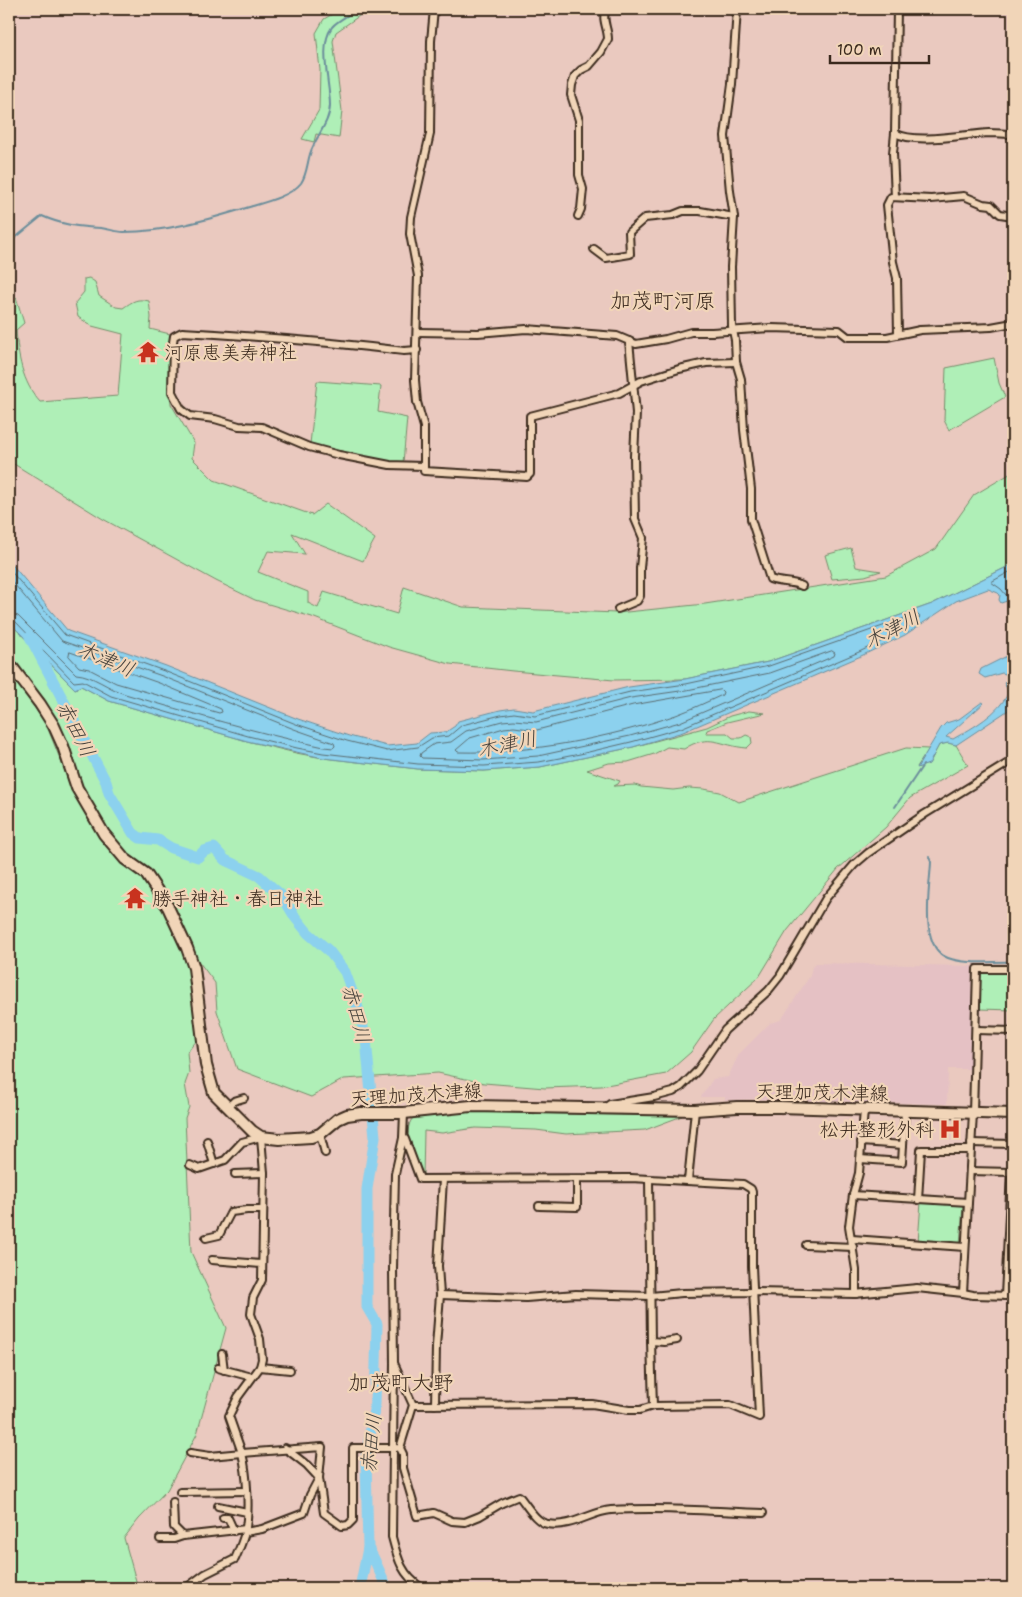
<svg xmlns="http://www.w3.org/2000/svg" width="1022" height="1597" font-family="'Shantell Sans','Klee One',sans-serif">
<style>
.built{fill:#e5c1c4}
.green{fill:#afefb7;stroke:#758c6a}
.water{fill:#8cd1ee;stroke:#6c8e9b}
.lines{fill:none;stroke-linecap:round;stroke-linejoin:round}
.shore{stroke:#5b6d71;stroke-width:1}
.stream{stroke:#6c8e9b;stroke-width:2}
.river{stroke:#8cd1ee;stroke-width:11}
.street-casing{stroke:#3b2a1e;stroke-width:10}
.primary-casing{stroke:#3b2a1e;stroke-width:14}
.street{stroke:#f1d5b8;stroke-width:6}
.primary{stroke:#f1d5b8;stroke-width:10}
.labels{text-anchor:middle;stroke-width:4.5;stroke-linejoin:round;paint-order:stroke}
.poi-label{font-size:19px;fill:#3b2a1e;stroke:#f1d5b8;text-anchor:start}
.street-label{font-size:19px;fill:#3b2a1e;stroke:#f1d5b8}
.water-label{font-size:20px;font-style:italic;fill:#47433d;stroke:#f1d5b8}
.quarter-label{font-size:21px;fill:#3b2a1e;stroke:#f1d5b8}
</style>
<rect width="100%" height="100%" fill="#eac9bf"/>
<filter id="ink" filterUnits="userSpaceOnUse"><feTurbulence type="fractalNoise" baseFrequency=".02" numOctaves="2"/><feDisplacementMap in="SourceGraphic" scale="10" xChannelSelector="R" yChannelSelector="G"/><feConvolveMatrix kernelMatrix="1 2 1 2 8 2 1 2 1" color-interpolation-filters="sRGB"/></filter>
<g filter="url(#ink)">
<polygon class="built" points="815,963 972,966 970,1069 948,1069 947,1104 763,1099 725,1100 725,1097 701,1097 713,1079 728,1077 739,1054 770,1023 781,1020 804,985 810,976 812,967"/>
<g class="green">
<polygon points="341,9 369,9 336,32 333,41 342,111 339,138 316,134 314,142 302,139 319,110 320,70 316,33 324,19"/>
<path d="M89,278L95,282L99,296L116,307L123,308C133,301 137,298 149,301L151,317L150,329L170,334L169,362L171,404L194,443L192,458L214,480L312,515L326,504L375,539L363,561L292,533L305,554L268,551L258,572L308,592V603L318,608L324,592L397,614L404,587L463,607L617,613L705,604L886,576L936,549L974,495L1013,472V564L932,604L768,662L685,679L614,680L513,671L450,664L389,647L312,617L255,600L216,581L103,519L9,461V295L16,297L24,323L16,330C18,356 22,382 40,402L118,396L123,334L92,326L78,317L75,303L84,292V279Z"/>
<polygon points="994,358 999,383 1005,397 949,430 944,420 946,368"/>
<polygon points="317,381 381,386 378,412 407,418 403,463 390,463 319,447 310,444"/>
<polygon points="851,548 856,567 881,571 865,576 832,579 825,555"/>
<path d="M9,622L75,689L81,686L109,701L247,741L296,753L323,758L418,769L484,771L540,767L633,747L707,727L730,716L749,711L765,713L727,722L707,730L706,733H727L733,738H741L746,735L751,737L752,743L747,748C720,746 710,732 684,749L667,747L654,754L628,762L609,763L587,770L620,781L618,784L614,786L635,785L641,787L673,790L689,788L704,789L720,792L739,802L906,748L929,749L917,767L929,764L939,745L948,743L956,745L968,765L910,798L886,827L838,869L787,931L759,977L714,1019L691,1052L666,1074L601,1086L545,1088L484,1083L438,1073L344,1079L311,1097L237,1069L217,1011L215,983L190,950L171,905L157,881L118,847L81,792L62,740L9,660Z"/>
<polygon points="9,671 46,724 73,791 137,872 156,890 189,964 199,1038 187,1052 189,1073 185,1084 189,1107 185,1118 191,1252 226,1328 197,1434 167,1490 139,1519 124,1538 138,1588 9,1588"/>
<polygon points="1013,971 1013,1010 979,1009 981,972"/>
<path d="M466,1112L682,1116L645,1130L566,1134L536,1130L475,1128L442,1133L424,1131L423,1178C417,1162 400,1132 413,1118Z"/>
<polygon points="921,1202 963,1205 960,1245 918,1242"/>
</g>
<g class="water">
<polygon points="9,561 68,631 166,666 298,719 349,736 387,746 417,743 430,733 446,732 455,726 458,721 500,710 514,708 533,711 629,687 685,679 768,662 932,604 1013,564 1013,599 1001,603 999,600 1000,595 998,593 988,589 956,601 905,635 861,656 683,732 633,747 540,767 484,771 418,769 323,758 247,741 109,701 81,686 75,689 9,622"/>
<path d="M1013,653V707L956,745L948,743L939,745L929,764L917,768L941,728L946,723L959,719L982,702L984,703L946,737L953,739C974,727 998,714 1009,692L1004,683L1009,679V675L1002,673L985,678L979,674L981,669Z"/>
</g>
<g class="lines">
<g class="shore">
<polyline points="9,569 65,635 164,671 296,724 347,741 387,751 418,747 432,738 449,736 462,725 501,715 514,713 535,716 630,692 686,684 769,666 917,614 920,617 903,631 859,652 681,728 631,742 580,754 539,762 484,766 418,764 323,753 297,748 248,736 111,696 83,681 74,682 14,620 9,619"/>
<polyline points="1013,570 991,582 1001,589 1006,595 1013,594"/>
<path d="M9,578L62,641L162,676L294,729L334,743L335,746L333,748L324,747C257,733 191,713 125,694C109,689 93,675 76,674L18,616L9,613"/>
<polygon points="832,651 835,653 834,656 680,722 630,736 538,756 483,760 422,758 420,756 421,753 434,744 451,742 466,731 502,721 514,720 536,722 631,698 687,690 770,673"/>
<polygon points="70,652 159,683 221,709 222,712 219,713 116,683 89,669 79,667 69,656"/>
<path d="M721,690L723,692L722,695C707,702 692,709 676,715C610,738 528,754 458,752L456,750L470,738L504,728L514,727L537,730L633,705Z"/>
</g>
<g class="stream">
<path d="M9,243L42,216C62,225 79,227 101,228C109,229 116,232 124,232C165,232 207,220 246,208C262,203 290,197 301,183C307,174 307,164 310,154C315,137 330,123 330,105C330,83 318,46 332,27C338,20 350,15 357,9"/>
<polyline points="895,807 923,765"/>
<path d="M929,857L931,862C930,888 918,947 948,958C968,965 993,961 1013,962"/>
</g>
<g class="river">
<polyline points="30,637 106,782 109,793 133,833 140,838 158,840 171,848 198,857 204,851 214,848 225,860 259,876 283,897 295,917 308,933 329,951 345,972 358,1008 366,1039 375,1137 367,1189 367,1307 377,1324 375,1404 366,1459 368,1548 374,1559 387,1588"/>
<polyline points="360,1588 368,1548"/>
</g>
<g class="street-casing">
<g id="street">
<polyline points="434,9 431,41 430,134 411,217 410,234 418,276 415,380 417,402 424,427 424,471 527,477 530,474 530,416 619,393 641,381 679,369 706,363 736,362"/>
<path d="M737,9L732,84L725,136L730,191L734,217L731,267L732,326L735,340L736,362L741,379L744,430L751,489V519L770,579C780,583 792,581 802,586"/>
<path d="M895,133C916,145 965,134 989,133C997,133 1005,134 1013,134"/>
<polyline points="895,197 893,153 895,133 897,9"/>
<path d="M578,216L581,209L583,189L579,175V120L571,95L572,85L575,76L581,70L589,66L601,52L608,39C608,28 601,19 606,9"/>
<polyline points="594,249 606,258 630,254 629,232 645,218 673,215 683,211 700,211 734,217"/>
<polyline points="417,332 478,333 526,329 617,336 636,344 666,339 691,332 712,332 771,328 839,330 848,337 887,337 920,330 991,327 1013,323"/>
<polyline points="898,334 897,278 893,262 887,205 891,197 931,199 964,196 983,204 991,205 1000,214 1013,216"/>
<path d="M417,350L404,351C330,342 256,336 182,332L174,336L173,342L172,392L181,409L190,416L215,419L239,426L262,427L309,447L339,455L390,465L423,466"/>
<polyline points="618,609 637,601 640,596 640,568 643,538 635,519 634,456 636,413 629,341"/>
<polyline points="976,1030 1013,1031"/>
<polyline points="606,1107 610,1104 654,1097 673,1092 681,1087 697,1071 725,1030 768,991 780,976 826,898 854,865 868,853 925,814 1013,760"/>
<polyline points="227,1108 234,1101 244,1098"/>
<path d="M404,1113L403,1138L395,1174L393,1269L394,1363L392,1537C398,1560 402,1575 422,1588"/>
<polyline points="320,1134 325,1153"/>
<polyline points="403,1138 405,1139 420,1179 631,1178 743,1184 751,1189 752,1192 752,1266 759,1417 730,1405 653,1406 640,1410 629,1410 592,1404 413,1405"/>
<polyline points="207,1141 214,1164"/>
<polyline points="861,1142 903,1145"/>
<polyline points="971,1143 1013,1144"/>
<polyline points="860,1159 902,1162 905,1111"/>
<polyline points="190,1165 199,1169 225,1160 242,1142 261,1137 264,1173 262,1280 253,1298 251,1314 260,1339 262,1359 260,1367 238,1397 229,1416 242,1453 322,1447 319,1478 310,1495 304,1513 262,1529 245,1532"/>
<polyline points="970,1171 1011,1172 1005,1296"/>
<polyline points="235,1174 264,1173"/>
<polyline points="649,1179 651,1341 664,1342 677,1340"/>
<polyline points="688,1181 695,1110"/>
<polyline points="853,1195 968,1202"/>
<polyline points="918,1200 921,1150 971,1150"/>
<polyline points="539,1206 577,1207 577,1179"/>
<polyline points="206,1238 219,1235 231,1212 247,1210 262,1210"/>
<polyline points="852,1239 965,1247"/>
<polyline points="806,1245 853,1247"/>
<polyline points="212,1260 261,1264"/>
<polyline points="963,1293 973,1113 977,969 1013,969"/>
<polyline points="856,1294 856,1270 849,1226 853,1195 859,1173 864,1110"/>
<polyline points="440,1295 526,1298 576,1294 651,1296 682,1293 754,1292 854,1294 917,1288 963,1293 973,1295 1013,1296"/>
<polyline points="651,1341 653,1406"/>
<polyline points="222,1354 224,1370"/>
<path d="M394,1363L413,1405L400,1448L403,1454V1468L417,1516L434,1513L452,1521L465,1522L480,1516L502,1503L519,1496C526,1504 536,1523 548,1524C571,1528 590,1512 611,1510C661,1507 712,1511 763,1513"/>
<polyline points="260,1367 290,1370"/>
<polyline points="218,1368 252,1377"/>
<polyline points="435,1405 436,1346 440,1295 438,1266 443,1179"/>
<polyline points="285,1448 307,1465 319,1478 324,1513 342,1526 348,1525 353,1520 353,1448 396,1448"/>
<polyline points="180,1492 247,1491"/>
<polyline points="173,1502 174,1527 183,1536"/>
<polyline points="218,1506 247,1512"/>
<polyline points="223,1518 228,1518 234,1531"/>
<polyline points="160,1539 174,1539 183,1536 246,1529"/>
<path d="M186,1588L205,1574L235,1559C239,1550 243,1541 245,1532C250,1511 247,1473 242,1453L210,1456L190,1453"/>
</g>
</g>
<g class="primary-casing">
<polyline id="primary" points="9,663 40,704 54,726 63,746 77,788 104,834 125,859 146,874 168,907 187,948 194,968 206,1065 214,1093 252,1131 261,1137 279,1139 311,1137 320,1134 338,1119 347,1115 361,1113 404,1113 471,1106 695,1110 737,1107 779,1107 1013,1114"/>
</g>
<use href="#street" class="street"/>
<use href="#primary" class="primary"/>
</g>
</g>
<defs>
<g id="temple-bare" transform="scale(1.725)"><path d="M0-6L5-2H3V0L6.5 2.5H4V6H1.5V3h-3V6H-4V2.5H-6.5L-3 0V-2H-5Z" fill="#c8321e" stroke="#f1d5b8" stroke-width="2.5" paint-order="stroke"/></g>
<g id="hospital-bare" transform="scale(1.725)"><path d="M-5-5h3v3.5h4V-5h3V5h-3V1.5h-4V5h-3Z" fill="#c8321e" stroke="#f1d5b8" stroke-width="2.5" paint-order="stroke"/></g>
</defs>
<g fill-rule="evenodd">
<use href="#temple-bare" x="148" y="352"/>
<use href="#temple-bare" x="135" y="898"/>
<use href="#hospital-bare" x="950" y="1129"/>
</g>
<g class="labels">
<g class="poi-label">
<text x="164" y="359">河原恵美寿神社</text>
<text x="152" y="905">勝手神社・春日神社</text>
<text x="934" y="1136" text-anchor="end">松井整形外科</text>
</g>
<g class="street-label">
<text transform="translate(822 1092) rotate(1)" y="7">天理加茂木津線</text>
<text transform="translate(416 1094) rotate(-4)" y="7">天理加茂木津線</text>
</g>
<g class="water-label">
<text transform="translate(892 629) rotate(-28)" y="7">木津川</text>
<text transform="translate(106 659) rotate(23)" y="7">木津川</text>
<text transform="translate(76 729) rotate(63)" y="7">赤田川</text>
<text transform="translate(507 744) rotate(-12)" y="7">木津川</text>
<text transform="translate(357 1014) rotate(75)" y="7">赤田川</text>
<text transform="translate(371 1443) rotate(-84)" y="7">赤田川</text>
</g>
<g class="quarter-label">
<text x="663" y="308">加茂町河原</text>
<text x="401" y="1390">加茂町大野</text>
</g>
</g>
<rect width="1022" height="1597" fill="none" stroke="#f1d5b8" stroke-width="30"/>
<rect x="15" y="15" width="992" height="1567" fill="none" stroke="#3b2a1e" stroke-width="2" filter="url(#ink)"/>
<path d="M830 55v8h99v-8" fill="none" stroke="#3b2a1e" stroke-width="2.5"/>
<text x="837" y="55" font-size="15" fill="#3b2a1e" stroke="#f1d5b8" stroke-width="4" paint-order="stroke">100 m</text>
</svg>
